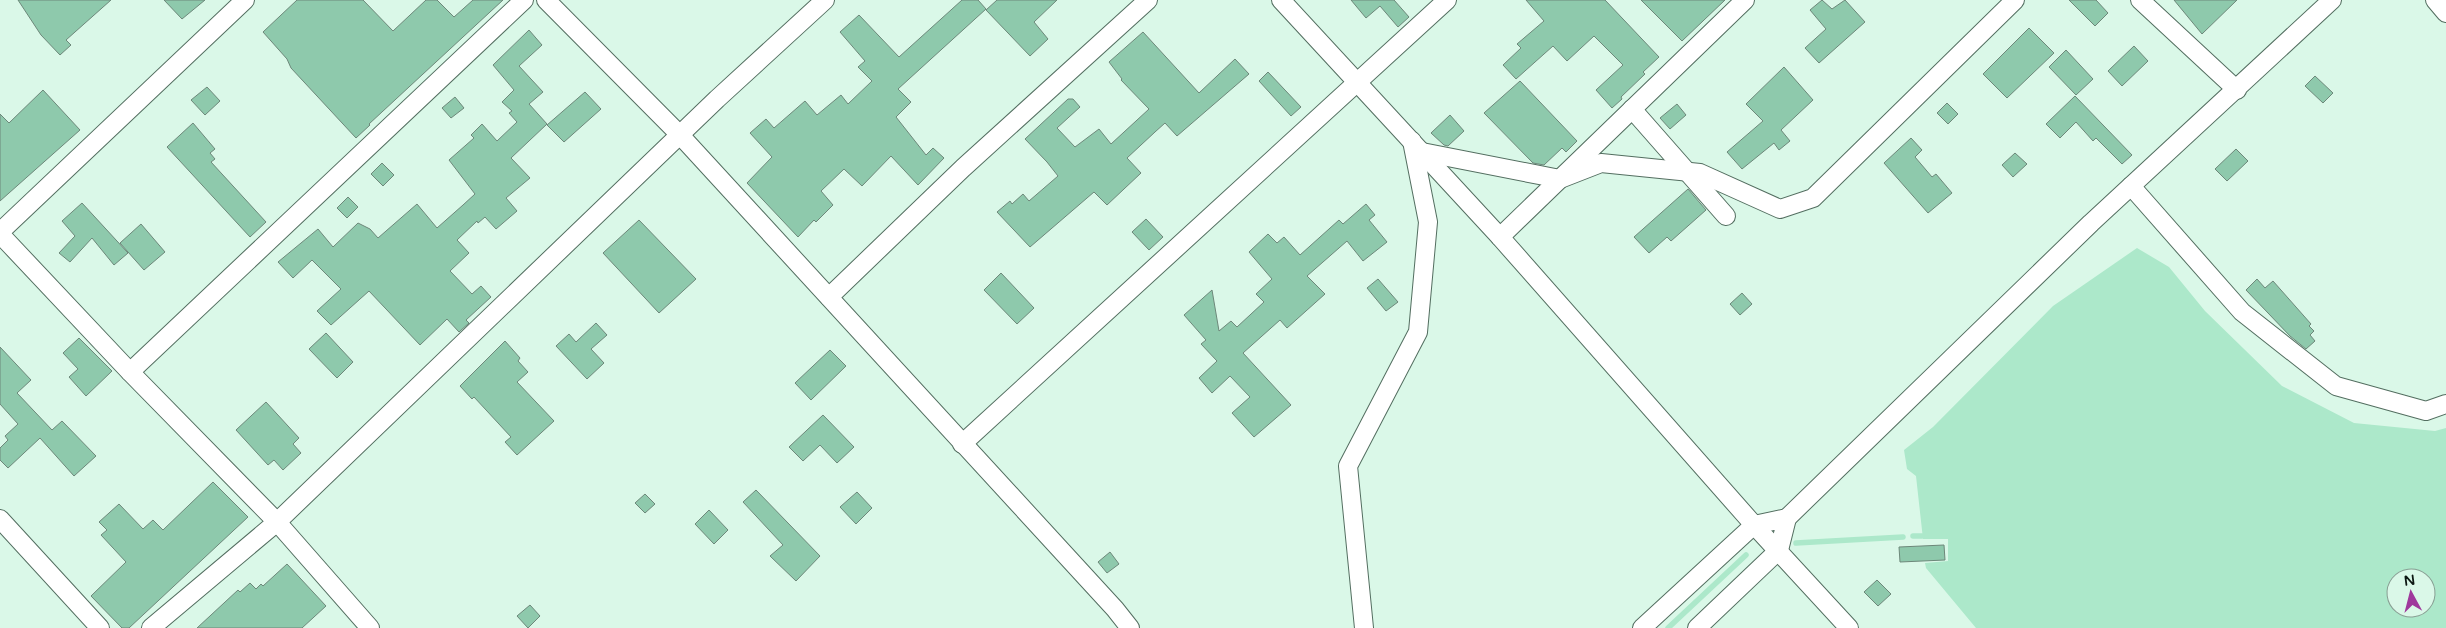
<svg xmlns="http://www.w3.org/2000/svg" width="2446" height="628" font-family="'Varela Round',sans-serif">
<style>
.water{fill:#ace8ca;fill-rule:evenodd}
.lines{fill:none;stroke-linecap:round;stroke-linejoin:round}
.stream{stroke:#ace8ca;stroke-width:5.5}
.building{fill:#8ec9ac;stroke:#6d887a}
.minor-casing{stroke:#536e60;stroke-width:20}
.minor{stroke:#fff;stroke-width:18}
</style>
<rect width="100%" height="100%" fill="#daf8e8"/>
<path class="water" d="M2137,248L2169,267L2205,311L2282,386L2354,423L2435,431L2446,428V628H1976L1926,568L1925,563L1948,561V539H1923L1916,476L1907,469L1904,450L1933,427L2053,306ZM2396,578H2426V608H2396Z"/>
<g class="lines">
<g class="stream">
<polyline points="1913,536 1922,536"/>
<polyline points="1796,543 1903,537"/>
<polyline points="1668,628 1746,555"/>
</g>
</g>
<g class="building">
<polygon points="18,0 111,0 66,40 71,45 60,55 41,35"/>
<polygon points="164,0 205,0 182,19"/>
<polygon points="297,0 363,0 393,31 426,0 437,0 454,17 473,0 503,0 369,124 370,125 356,138 291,68 287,59 263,32"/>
<polygon points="962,0 978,0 986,9 898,89 911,102 896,117 926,155 933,148 944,158 918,185 891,156 862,186 844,169 821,191 833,205 816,222 814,220 798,237 747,183 772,157 750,133 766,119 774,128 805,101 817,115 841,95 848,104 872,81 858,67 865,61 840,32 859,15 899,57"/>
<polygon points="997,0 1057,0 1034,22 1048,39 1030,56 986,10"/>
<polygon points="1351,0 1394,0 1409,17 1398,27 1380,6 1366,18"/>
<polygon points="1526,0 1605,0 1659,57 1643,72 1645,74 1621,97 1622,99 1612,108 1596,90 1623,65 1594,36 1567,61 1553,46 1516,79 1503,65 1521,48 1517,44 1544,21"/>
<polygon points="1641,0 1725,0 1682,41"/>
<polygon points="1822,0 1832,9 1845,0 1865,22 1819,63 1805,48 1826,29 1810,10"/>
<polygon points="2069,0 2096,0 2108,13 2095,26"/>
<polygon points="2174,0 2237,0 2202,34"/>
<polygon points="2029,28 2054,53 2007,98 1983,74"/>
<polygon points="529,30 542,45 519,66 543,92 529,104 547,124 511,158 530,178 506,198 517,211 496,229 485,217 478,223 477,221 457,240 469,253 450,271 472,294 481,286 491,297 466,320 469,323 459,332 447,319 420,345 369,291 331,325 317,311 341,289 312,260 293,278 278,262 318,229 333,247 358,223 370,229 378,238 417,204 437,228 463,205 475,194 449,160 474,138 471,135 482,124 497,141 517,122 509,113 512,111 502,102 514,90 493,65"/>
<polygon points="1143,32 1199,93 1235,59 1249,74 1177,136 1165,123 1155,132 1127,158 1141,173 1107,205 1094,192 1030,247 997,212 1010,201 1012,204 1023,194 1029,201 1058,176 1047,162 1025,139 1068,99 1073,99 1080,107 1057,128 1075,147 1099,129 1111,144 1149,109 1121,80 1122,79 1109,62"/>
<polygon points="2134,46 2148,61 2122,86 2108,71"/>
<polygon points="2066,50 2093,79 2076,95 2049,67"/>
<polygon points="1784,67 1813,100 1781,130 1790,141 1779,150 1774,143 1742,169 1727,152 1763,121 1746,104"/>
<polygon points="1268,72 1301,107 1291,116 1259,81"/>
<polygon points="2315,76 2333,93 2323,103 2305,86"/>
<polygon points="1520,81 1577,141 1566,152 1562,148 1544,165 1533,163 1484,113"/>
<polygon points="207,87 220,101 205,115 191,100"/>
<polygon points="43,90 80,130 0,201 0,114 9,123"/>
<polygon points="585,92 601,109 564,142 547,125"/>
<polygon points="2075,96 2132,155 2122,164 2096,138 2093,141 2076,122 2060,138 2046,124"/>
<polygon points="455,97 464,108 451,118 442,108"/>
<polygon points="1947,103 1958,114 1948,124 1937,113"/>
<polygon points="1677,104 1686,115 1670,129 1660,118"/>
<polygon points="1450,115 1464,131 1448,146 1444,145 1431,133"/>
<polygon points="193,123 215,149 210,153 215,159 211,162 266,222 250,237 167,147"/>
<polygon points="1911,138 1922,150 1915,157 1932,177 1936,174 1952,193 1928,213 1884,163"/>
<polygon points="2236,149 2248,161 2227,181 2215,169"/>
<polygon points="2015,153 2027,164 2013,177 2002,165"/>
<polygon points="382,163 394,175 383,186 371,174"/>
<polygon points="1688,189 1706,210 1671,241 1667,237 1649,253 1634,237"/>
<polygon points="348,197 358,207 347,218 337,208"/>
<polygon points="82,203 128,253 114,265 92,238 70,262 59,253 75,236 62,221"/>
<polygon points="1366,204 1375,215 1369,220 1387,242 1363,261 1347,241 1307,276 1325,294 1287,328 1280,320 1243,353 1291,405 1254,437 1232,413 1250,397 1230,376 1212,393 1199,378 1217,361 1201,344 1206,340 1184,315 1212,290 1219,331 1231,321 1237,327 1264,302 1256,294 1272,279 1249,252 1268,234 1277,243 1284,237 1300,255 1339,220 1343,224"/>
<polygon points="1146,219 1163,237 1149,250 1132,232"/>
<polygon points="639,220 696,279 659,313 603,253"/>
<polygon points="141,224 165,252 144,270 120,243"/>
<polygon points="1001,273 1034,308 1017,324 984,290"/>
<polygon points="1378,279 1398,302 1386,311 1367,288"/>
<polygon points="2257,279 2265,288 2273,281 2311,324 2309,326 2314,331 2310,335 2315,341 2306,349 2290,336 2246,290"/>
<polygon points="1742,293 1752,304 1740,315 1730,304"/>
<polygon points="596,323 607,335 591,349 604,363 587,379 556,346 569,334 576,342"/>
<polygon points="326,333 353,362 337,378 309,349"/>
<polygon points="79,338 112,371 86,396 69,377 78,369 63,353"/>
<polygon points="505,341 520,358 518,361 528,372 517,382 554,421 517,455 505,442 511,437 474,397 472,399 460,386"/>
<polygon points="0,347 31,380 17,393 52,430 62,421 96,456 74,476 40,438 8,468 0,460 0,448 8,440 5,436 18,424 0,404"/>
<polygon points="830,350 846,366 811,400 795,383"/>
<polygon points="266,402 299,438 293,444 301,453 283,470 274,460 268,465 236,430"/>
<polygon points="823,415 854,447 837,463 820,445 803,461 789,447"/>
<polygon points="213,482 248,517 129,628 122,628 91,596 126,562 101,535 107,530 99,522 119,504 143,529 153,520 163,530"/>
<polygon points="756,490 820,556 796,581 770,556 783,545 743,502"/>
<polygon points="857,492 872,508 856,524 840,507"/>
<polygon points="645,494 655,504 645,513 635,503"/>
<polygon points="709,510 728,530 714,544 695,524"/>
<polygon points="1944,545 1945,560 1900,562 1899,547"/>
<polygon points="1110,552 1119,564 1107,573 1098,562"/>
<polygon points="287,564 326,606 302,628 197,628 238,590 240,592 250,583 256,589 261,584 263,586"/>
<polygon points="1877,580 1891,594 1878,606 1864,592"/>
<polygon points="530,605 540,616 528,628 517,616"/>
</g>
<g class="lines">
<g class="minor-casing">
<g id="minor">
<polyline points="546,0 680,135 1115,609 1130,628"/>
<polyline points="1281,0 1500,237 1754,525 1849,628"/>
<polyline points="2140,0 2237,90"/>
<polyline points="2435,0 2446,13"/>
<polyline points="1632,109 1726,216"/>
<polyline points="1422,152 1560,179 1601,163 1700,173 1780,209 1813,198 2015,0"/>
<polyline points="2131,186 2242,312 2336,386 2426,411 2446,404"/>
<polyline points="0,232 245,0"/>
<polyline points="0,234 130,372 277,522 370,628"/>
<polyline points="1500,237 1745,0"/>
<polyline points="829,297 963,168 1148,0"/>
<polyline points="130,372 524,0"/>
<polyline points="962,444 1447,0"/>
<polyline points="1787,518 2091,223 2332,0"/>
<polyline points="0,519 100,628"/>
<polyline points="151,628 277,522 717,99 825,0"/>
<polyline points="1364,628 1348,466 1418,332 1428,222 1412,141"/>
<polyline points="1642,628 1754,525 1787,518 1779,550 1697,628"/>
</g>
</g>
<use href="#minor" class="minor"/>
</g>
<g transform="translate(2411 593) rotate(353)"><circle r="24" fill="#daf8e8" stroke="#889e93"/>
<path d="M0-4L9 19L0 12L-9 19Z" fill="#9f399c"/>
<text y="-8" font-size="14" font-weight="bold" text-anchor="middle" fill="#0d1813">N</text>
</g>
</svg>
